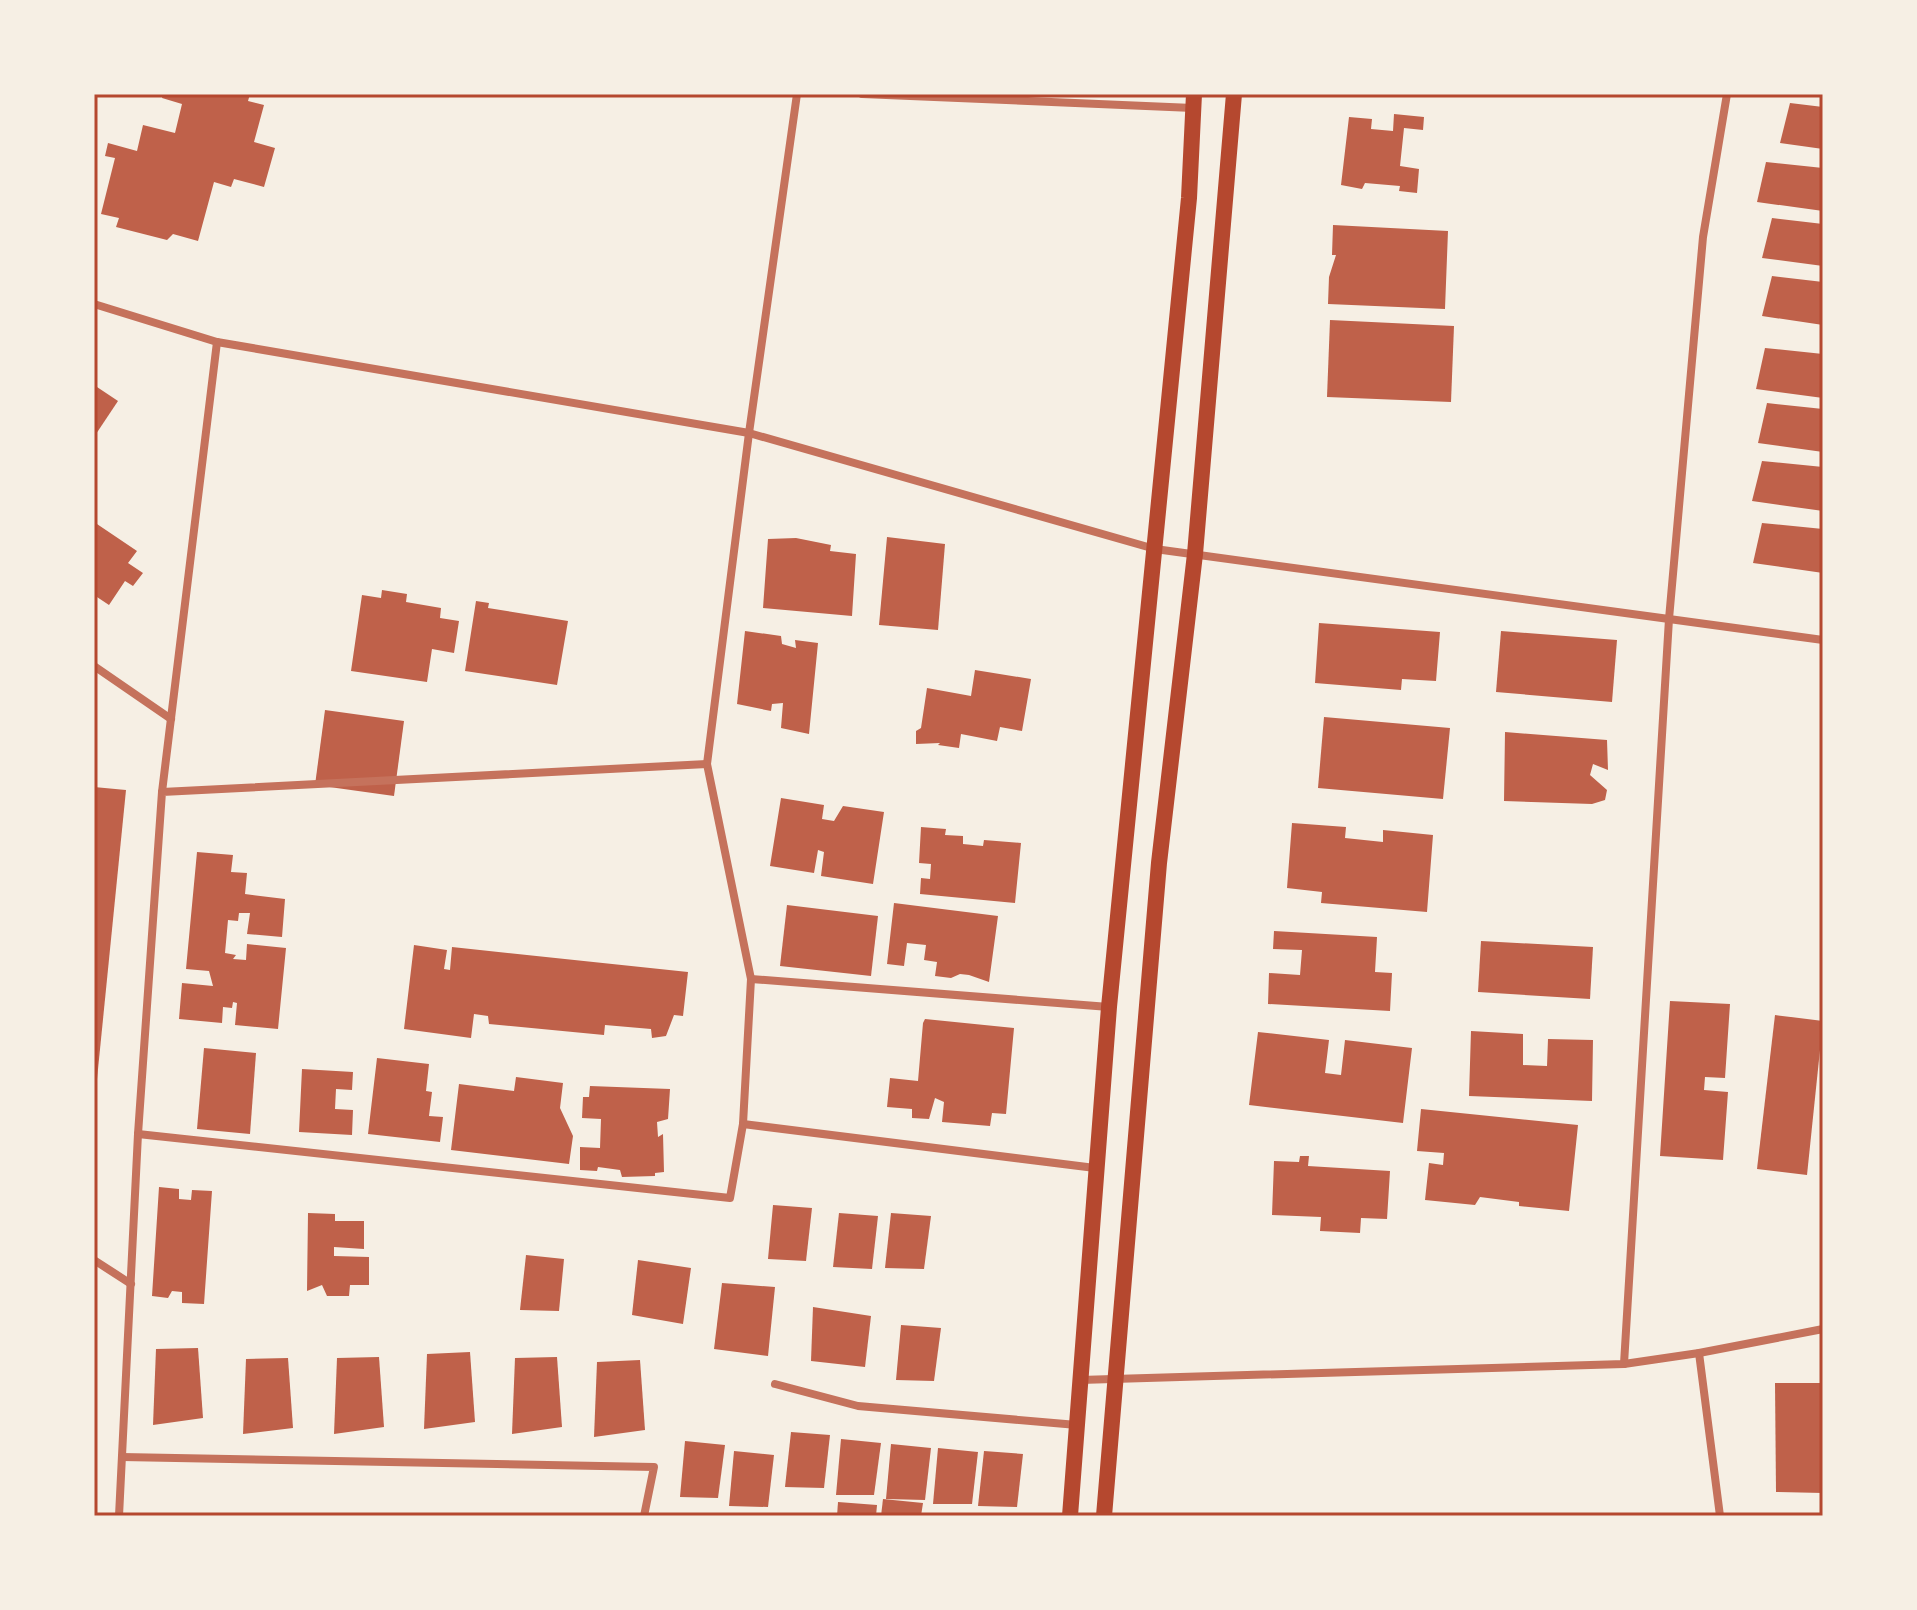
<svg xmlns="http://www.w3.org/2000/svg" width="1917" height="1610" font-family="'Asap Condensed',sans-serif">
<style>
.building{fill:#bf614a}
.lines{fill:none;stroke-linecap:round;stroke-linejoin:round}
.minor{stroke:#c5725c;stroke-width:8}
.secondary{stroke:#b5482f;stroke-width:16}
.neatline{fill:none;stroke:#b5482f;stroke-width:3}
</style>
<rect width="100%" height="100%" fill="#f6efe4"/>
<g class="building">
<polygon points="163,94 250,94 248,101 264,105 254,142 275,148 264,187 234,179 231,187 214,182 198,241 173,234 167,240 116,227 119,218 101,214 115,158 105,156 108,143 137,151 143,125 175,133 182,104 162,98"/>
<polygon points="1790,103 1823,107 1823,149 1780,143"/>
<polygon points="1394,114 1424,117 1423,130 1404,128 1400,166 1419,169 1417,193 1399,191 1400,186 1365,183 1362,189 1341,185 1349,117 1372,119 1371,129 1393,131"/>
<polygon points="1766,162 1823,168 1823,211 1757,202"/>
<polygon points="1772,218 1823,224 1823,266 1762,258"/>
<polygon points="1333,225 1448,231 1445,309 1328,304 1329,277 1336,255 1332,255"/>
<polygon points="1772,276 1823,282 1823,325 1762,316"/>
<polygon points="1330,320 1454,326 1451,402 1327,397"/>
<polygon points="1765,348 1823,354 1823,398 1756,389"/>
<polygon points="94,385 118,401 94,437"/>
<polygon points="1767,403 1823,409 1823,452 1758,443"/>
<polygon points="1762,461 1823,467 1823,511 1752,501"/>
<polygon points="94,522 137,551 128,563 143,573 133,586 125,581 109,605 94,595"/>
<polygon points="1762,523 1823,529 1823,573 1753,563"/>
<polygon points="887,537 945,544 938,630 879,625"/>
<polygon points="796,538 831,545 830,551 856,554 852,616 763,608 768,539"/>
<polygon points="382,590 407,594 406,602 441,608 440,618 459,621 454,653 432,649 427,682 351,671 362,595 381,598"/>
<polygon points="476,601 489,603 488,608 568,621 557,685 465,671"/>
<polygon points="1319,623 1440,632 1436,681 1402,679 1401,690 1315,683"/>
<polygon points="745,631 781,636 782,644 796,648 795,640 818,643 809,734 781,728 783,703 772,704 771,711 737,704"/>
<polygon points="1501,631 1617,640 1612,702 1496,692"/>
<polygon points="975,670 1031,679 1022,731 1000,727 997,741 961,734 959,748 938,745 940,743 916,744 916,731 921,728 927,688 971,696"/>
<polygon points="325,710 404,721 394,796 315,785"/>
<polygon points="1324,717 1450,728 1443,799 1318,788"/>
<polygon points="1505,732 1607,740 1608,770 1593,764 1590,775 1607,790 1605,800 1592,804 1504,801"/>
<polygon points="94,787 126,790 96,1089 94,1089"/>
<polygon points="781,798 824,805 822,819 834,821 843,806 884,812 873,884 821,876 824,852 818,850 814,873 770,866"/>
<polygon points="1292,823 1346,827 1345,838 1383,842 1383,830 1433,835 1427,912 1321,903 1322,892 1287,888"/>
<polygon points="921,827 946,829 945,835 963,836 963,844 983,846 984,840 1021,843 1015,903 920,894 921,878 930,879 931,864 919,863"/>
<polygon points="197,852 233,855 231,872 247,873 245,894 285,899 282,937 247,934 250,913 239,913 238,921 228,920 225,953 236,955 233,959 246,960 247,944 286,948 278,1029 235,1025 237,1003 233,1002 232,1008 223,1007 222,1023 179,1019 182,983 213,986 209,971 186,969"/>
<polygon points="894,903 998,916 989,982 969,975 960,974 951,978 935,976 937,962 924,960 926,945 907,943 904,966 887,964"/>
<polygon points="787,905 878,916 871,976 780,966"/>
<polygon points="1274,931 1377,937 1375,972 1392,973 1390,1011 1268,1004 1269,973 1300,975 1302,950 1273,949"/>
<polygon points="1481,941 1593,947 1590,999 1478,992"/>
<polygon points="414,945 447,950 444,969 450,970 452,947 688,972 683,1016 674,1015 666,1036 652,1038 651,1029 605,1025 604,1035 489,1024 488,1016 474,1014 471,1038 404,1029"/>
<polygon points="1670,1001 1730,1004 1725,1078 1705,1077 1704,1090 1728,1092 1723,1160 1660,1156"/>
<polygon points="1775,1015 1823,1021 1807,1175 1757,1169"/>
<polygon points="925,1019 1014,1028 1006,1114 992,1113 990,1126 942,1122 944,1102 935,1098 929,1119 912,1118 912,1109 887,1107 890,1078 918,1081 923,1023"/>
<polygon points="1471,1031 1523,1034 1523,1065 1547,1066 1548,1039 1593,1040 1592,1101 1469,1096"/>
<polygon points="1258,1032 1329,1040 1325,1073 1341,1075 1345,1040 1412,1048 1403,1123 1249,1105"/>
<polygon points="204,1048 256,1053 250,1134 197,1129"/>
<polygon points="377,1058 429,1064 426,1091 432,1092 429,1116 443,1117 440,1142 368,1134"/>
<polygon points="302,1069 353,1072 352,1090 336,1089 335,1109 353,1110 352,1135 299,1132"/>
<polygon points="516,1077 563,1083 560,1108 573,1136 569,1164 451,1150 459,1084 514,1091"/>
<polygon points="590,1086 670,1089 668,1119 657,1122 658,1137 663,1134 664,1172 655,1173 655,1176 622,1177 620,1170 598,1167 597,1171 580,1170 580,1147 600,1148 601,1119 582,1118 583,1097 589,1097"/>
<polygon points="1421,1109 1578,1125 1569,1211 1519,1206 1519,1202 1480,1197 1475,1205 1425,1200 1429,1163 1443,1165 1444,1153 1417,1151"/>
<polygon points="1300,1156 1309,1156 1308,1166 1390,1171 1387,1219 1361,1218 1360,1233 1320,1231 1321,1217 1272,1215 1274,1161 1299,1162"/>
<polygon points="159,1187 179,1189 179,1199 191,1200 192,1190 212,1191 204,1304 182,1303 182,1292 172,1291 168,1298 152,1296"/>
<polygon points="773,1205 812,1208 806,1261 768,1259"/>
<polygon points="308,1213 335,1214 335,1221 364,1221 364,1249 334,1247 334,1256 369,1257 369,1285 350,1285 349,1296 327,1296 322,1285 307,1291"/>
<polygon points="839,1213 878,1216 872,1269 833,1267"/>
<polygon points="891,1213 931,1216 924,1269 885,1268"/>
<polygon points="526,1255 564,1259 559,1311 520,1310"/>
<polygon points="638,1260 691,1268 683,1324 632,1315"/>
<polygon points="722,1283 775,1287 768,1356 714,1349"/>
<polygon points="813,1307 871,1316 865,1367 811,1361"/>
<polygon points="901,1325 941,1328 934,1381 896,1380"/>
<polygon points="198,1348 203,1418 153,1425 156,1349"/>
<polygon points="470,1352 475,1422 424,1429 427,1354"/>
<polygon points="379,1357 384,1427 334,1434 337,1358"/>
<polygon points="557,1357 562,1427 512,1434 515,1358"/>
<polygon points="288,1358 293,1428 243,1434 246,1359"/>
<polygon points="640,1360 645,1430 594,1437 597,1362"/>
<polygon points="1775,1383 1823,1383 1823,1493 1776,1492"/>
<polygon points="791,1432 830,1435 824,1488 785,1487"/>
<polygon points="841,1439 881,1443 874,1495 836,1495"/>
<polygon points="685,1441 725,1445 718,1498 680,1497"/>
<polygon points="891,1444 931,1448 925,1500 886,1499"/>
<polygon points="938,1448 978,1452 972,1504 933,1504"/>
<polygon points="734,1451 774,1455 768,1507 729,1506"/>
<polygon points="984,1451 1023,1454 1017,1507 978,1506"/>
<polygon points="883,1499 923,1503 921,1516 881,1516"/>
<polygon points="838,1502 877,1505 876,1516 837,1516"/>
</g>
<g class="lines">
<g class="minor">
<polyline points="862,94 1193,108"/>
<polyline points="94,304 217,342 749,433 1155,549 1823,640"/>
<polyline points="94,666 171,719"/>
<polyline points="162,792 217,342"/>
<polyline points="751,979 1109,1007"/>
<polyline points="743,1124 1095,1168"/>
<polyline points="138,1134 730,1198 743,1124 751,979 707,764 749,433 797,94"/>
<polyline points="94,1260 131,1284"/>
<polyline points="1699,1353 1720,1516"/>
<polyline points="1624,1364 1699,1353 1823,1329"/>
<polyline points="1080,1380 1624,1364 1669,619 1703,237 1727,94"/>
<polyline points="775,1384 858,1406 1077,1425"/>
<polyline points="122,1457 654,1467 644,1516"/>
<polyline points="119,1516 138,1134 162,792 707,764"/>
</g>
<g class="secondary">
<polyline points="1070,1516 1109,1007 1189,198 1194,94"/>
<polyline points="1104,1516 1159,863 1195,554 1234,94"/>
</g>
</g>
<rect width="1917" height="1610" fill="none" stroke="#f6efe4" stroke-width="192"/>
<rect x="96" y="96" width="1725" height="1418" class="neatline"/>
</svg>
